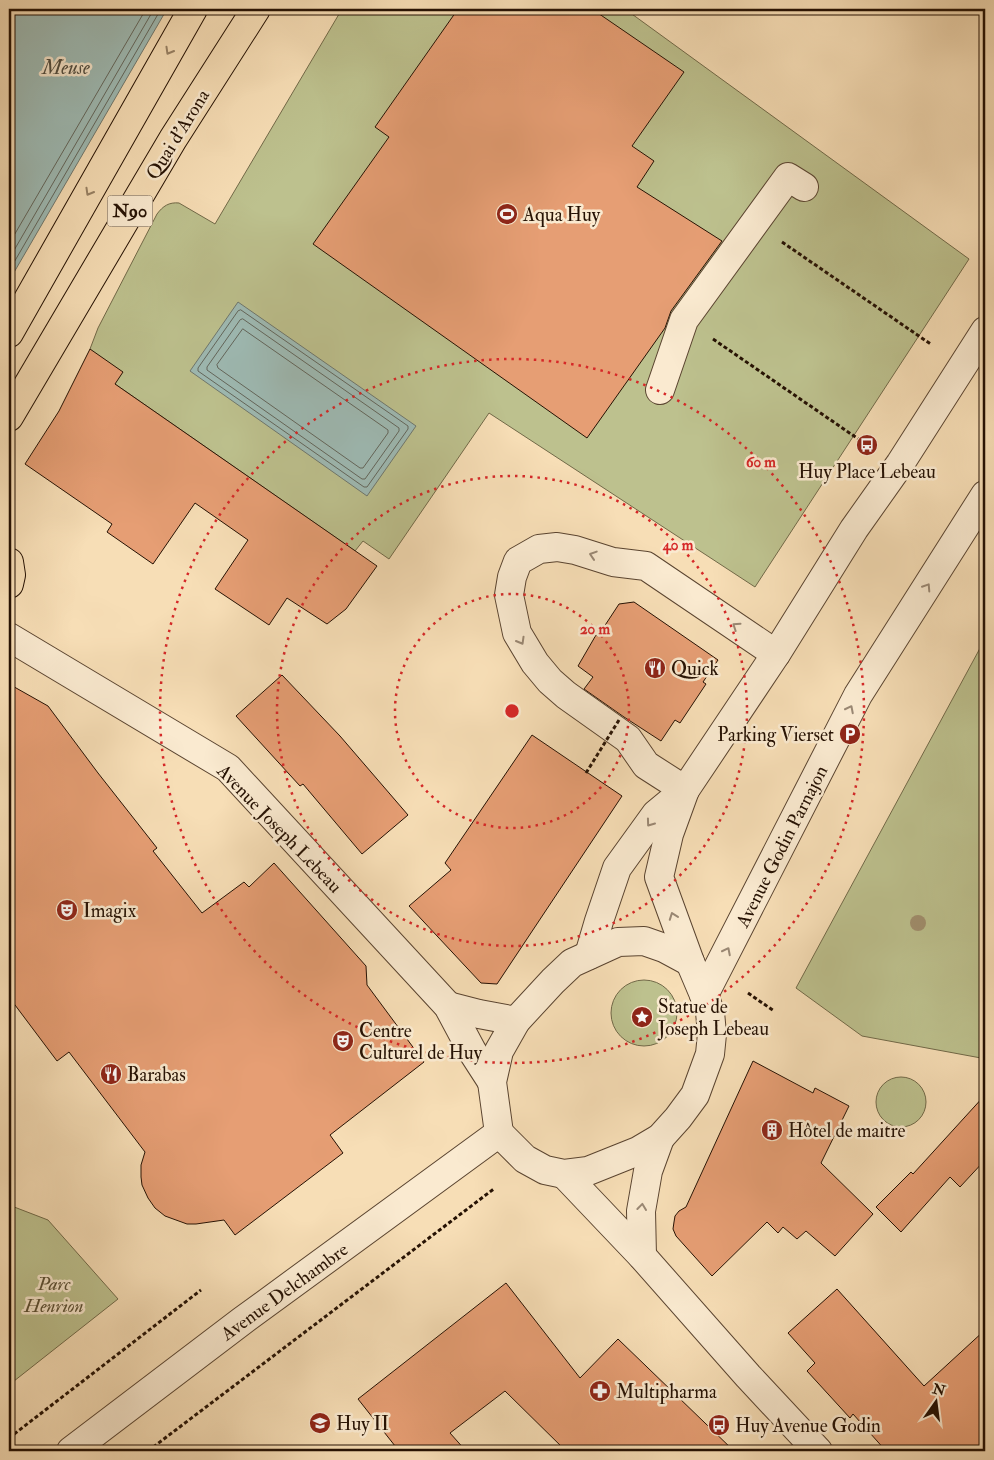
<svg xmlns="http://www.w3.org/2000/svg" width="994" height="1460" font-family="'IM FELL Double Pica',serif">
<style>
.green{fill:#bdc18e;stroke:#716948}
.water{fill:#9ebbb5;stroke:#6e776e}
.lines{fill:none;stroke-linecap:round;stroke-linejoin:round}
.shore{stroke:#62665c;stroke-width:1}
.building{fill:#e69e74;stroke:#251103}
.minor-casing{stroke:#5a4430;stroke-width:30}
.major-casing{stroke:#251103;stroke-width:30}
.path{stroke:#251103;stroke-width:3;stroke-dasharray:4 2.5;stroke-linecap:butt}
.minor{stroke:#faead0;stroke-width:28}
.major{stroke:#f7deb6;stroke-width:28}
.path-bridge{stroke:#251103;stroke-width:3;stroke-dasharray:4 2.5;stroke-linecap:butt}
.tree{fill:#a18f6e}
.oneway{stroke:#988265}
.oneway2{stroke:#9a8874}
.ring{fill:none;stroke:#d62828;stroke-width:2.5;stroke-dasharray:2.5 5}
.labels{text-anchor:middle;stroke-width:5;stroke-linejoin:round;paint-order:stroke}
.shield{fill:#faead0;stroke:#655240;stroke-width:1}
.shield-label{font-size:18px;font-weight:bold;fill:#251103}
.street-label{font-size:19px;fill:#251103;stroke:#faead0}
.poi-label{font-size:19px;fill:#251103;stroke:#faead0;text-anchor:start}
.park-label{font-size:19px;font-style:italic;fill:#5a4f34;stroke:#faead0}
.water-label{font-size:20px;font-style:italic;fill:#4f4c41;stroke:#faead0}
.centre{fill:#d62828;stroke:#faead0;stroke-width:2.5}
.ring-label{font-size:15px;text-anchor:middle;font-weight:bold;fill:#d62828;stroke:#faead0;stroke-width:5;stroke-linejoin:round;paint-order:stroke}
</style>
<rect width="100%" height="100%" fill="#f7deb6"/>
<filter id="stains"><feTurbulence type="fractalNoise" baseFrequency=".004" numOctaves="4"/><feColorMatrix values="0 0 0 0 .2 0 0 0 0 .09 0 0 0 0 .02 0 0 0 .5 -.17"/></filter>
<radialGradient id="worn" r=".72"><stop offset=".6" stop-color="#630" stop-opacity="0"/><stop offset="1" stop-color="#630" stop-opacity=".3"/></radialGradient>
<g class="green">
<path d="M342,9H625L969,259L755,587L489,413L389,559L363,541L355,551L115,384L90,349L98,328L157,214C163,206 169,202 179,203L215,224Z"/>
<polygon points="985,639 985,1054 981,1058 862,1036 796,988"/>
<circle cx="644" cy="1013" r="33"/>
<circle cx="901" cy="1102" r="25"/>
<polygon points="9,1205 48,1220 118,1299 9,1385"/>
</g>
<g class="water">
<polygon points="9,9 167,9 9,281"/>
<polygon points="238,302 416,426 367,496 190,371"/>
</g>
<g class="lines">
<g class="shore">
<polyline points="9,244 146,9"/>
<polyline points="9,259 154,9"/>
<polyline points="9,271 161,9"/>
<polygon points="241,310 408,426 408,429 367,487 364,487 198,371 198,368 238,311"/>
<polygon points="243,319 399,428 399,431 365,479 362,479 207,370 207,367 240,320"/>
<polygon points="243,329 388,430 388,433 363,468 360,468 218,368 217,365"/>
</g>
</g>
<g class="building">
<polygon points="458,9 592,9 684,72 632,146 654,161 637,187 722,241 671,311 665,328 587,438 313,244 389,137 375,127"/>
<polygon points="90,349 123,372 115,384 377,566 346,609 327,624 287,598 269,625 215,589 248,540 195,503 153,564 107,532 112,524 25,464 59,411"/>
<polygon points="634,602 718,660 703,682 706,684 680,723 675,720 661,741 624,717 584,689 593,677 578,666 596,635 598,636 619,604"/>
<polygon points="282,675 340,736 408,815 362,854 303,784 300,786 236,716"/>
<polygon points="9,684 48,706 98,773 157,848 153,851 202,913 244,882 249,887 274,863 366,966 367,985 424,1062 330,1135 343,1153 235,1235 224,1220 196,1224 187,1224 165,1216 155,1208 148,1198 142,1185 141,1177 141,1165 145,1152 69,1052 57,1061 9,997"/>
<polygon points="532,735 622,796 497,984 481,983 409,906 451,870 445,863"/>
<polygon points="753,1061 813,1093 815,1088 849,1106 821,1163 873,1214 835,1256 806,1231 797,1239 783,1227 778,1233 767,1222 712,1276 676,1236 673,1229 674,1222 675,1216 679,1211 686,1207"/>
<polygon points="985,1095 985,1160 960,1187 950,1177 901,1232 876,1207 911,1172 913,1174"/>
<polygon points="506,1283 580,1378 618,1339 734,1451 566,1451 505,1391 450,1433 466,1451 399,1451 358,1399"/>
<polygon points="837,1289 924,1386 985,1330 985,1451 886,1451 853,1414 850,1418 807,1371 815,1363 788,1333"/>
</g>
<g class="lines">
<g class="minor-casing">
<g id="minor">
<polyline points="660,390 684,320 788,177 804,187"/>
<polyline points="9,637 228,768 448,1006 472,1051 492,1082"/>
<polyline points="685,790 646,765 628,739 566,695 550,681 535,663 517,633 509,595 512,577 518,561 539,549 557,547 575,550 613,562 646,566 776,654"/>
<polyline points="589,955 599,921 617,868 656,814 685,790"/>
<polyline points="704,995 858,695 985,495"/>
<polyline points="448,1006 479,1014 516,1021"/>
<polyline points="499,1133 525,1159 545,1170 564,1174 588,1171 638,1151 660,1138 678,1118 695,1095 710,1054 712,1034 710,1012 704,995 690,962 659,877 669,834 685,790 776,654 854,529 900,464 985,331"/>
<polyline points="499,1133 492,1082 499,1051 516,1021 553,981 572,963 618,942 644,941 664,948 690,962"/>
<polyline points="564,1174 642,1256 748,1376 818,1451"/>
<polyline points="642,1256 641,1211 648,1171 660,1138"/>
<polyline points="71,1451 242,1321 499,1133"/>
</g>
</g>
<g class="major-casing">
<g id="major">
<polyline points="9,333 193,9"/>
<polyline points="9,417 173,139 256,9"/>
<polyline points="9,562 11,575 9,584"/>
</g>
</g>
<g class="path">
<polyline points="782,242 932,345"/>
<polyline points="713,339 867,445"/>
<polyline points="748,993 774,1011"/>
<polyline points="9,1039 9,1041"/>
<polyline points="9,1438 201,1290"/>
<polyline points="148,1451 495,1188"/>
</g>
<use href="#minor" class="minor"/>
<use href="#major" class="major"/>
<polyline class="path-bridge" points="586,773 619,720"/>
</g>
<circle class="tree" cx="918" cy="923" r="8"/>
<defs><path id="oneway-chevron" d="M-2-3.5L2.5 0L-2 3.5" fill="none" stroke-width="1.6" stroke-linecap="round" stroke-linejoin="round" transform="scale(1.25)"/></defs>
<g class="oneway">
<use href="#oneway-chevron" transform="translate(169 51) rotate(120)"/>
<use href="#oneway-chevron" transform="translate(89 192) rotate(120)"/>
</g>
<g class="oneway2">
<use href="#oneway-chevron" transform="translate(593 555) rotate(-162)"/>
<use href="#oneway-chevron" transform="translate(927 587) rotate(-57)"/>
<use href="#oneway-chevron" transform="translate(736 626) rotate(-146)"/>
<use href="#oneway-chevron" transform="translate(521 641) rotate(60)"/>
<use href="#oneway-chevron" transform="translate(850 709) rotate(-63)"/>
<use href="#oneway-chevron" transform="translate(650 823) rotate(126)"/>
<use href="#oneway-chevron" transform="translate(673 916) rotate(-110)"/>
<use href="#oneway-chevron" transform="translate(727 951) rotate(-63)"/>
<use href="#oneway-chevron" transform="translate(642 1207) rotate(-83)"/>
</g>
<g class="ring">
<circle cx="512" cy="711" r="117"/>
<circle cx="512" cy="711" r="235"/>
<circle cx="512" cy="711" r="352"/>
</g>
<defs>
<g id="stadium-disc" transform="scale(1.125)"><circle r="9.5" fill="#8f2418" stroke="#faead0"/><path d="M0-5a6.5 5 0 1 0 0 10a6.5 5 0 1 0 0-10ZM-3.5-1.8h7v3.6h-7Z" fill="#fff"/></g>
<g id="bus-disc" transform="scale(1.125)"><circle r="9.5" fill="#8f2418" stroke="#faead0"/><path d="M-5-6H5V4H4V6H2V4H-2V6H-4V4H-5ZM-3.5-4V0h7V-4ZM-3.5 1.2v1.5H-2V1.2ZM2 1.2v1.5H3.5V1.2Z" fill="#fff"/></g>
<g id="restaurant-disc" transform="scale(1.125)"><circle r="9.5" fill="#8f2418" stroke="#faead0"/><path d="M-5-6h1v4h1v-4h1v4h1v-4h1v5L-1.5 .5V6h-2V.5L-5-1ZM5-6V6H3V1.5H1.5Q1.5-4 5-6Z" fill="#fff"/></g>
<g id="parking-disc" transform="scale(1.125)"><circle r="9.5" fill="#8f2418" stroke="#faead0"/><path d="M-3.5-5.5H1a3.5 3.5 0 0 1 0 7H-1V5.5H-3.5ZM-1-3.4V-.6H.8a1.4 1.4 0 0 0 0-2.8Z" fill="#fff"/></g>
<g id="theatre-disc" transform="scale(1.125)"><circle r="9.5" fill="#8f2418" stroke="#faead0"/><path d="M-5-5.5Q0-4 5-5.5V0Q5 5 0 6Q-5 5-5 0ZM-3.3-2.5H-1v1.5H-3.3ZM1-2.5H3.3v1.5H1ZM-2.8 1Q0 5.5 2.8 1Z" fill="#fff"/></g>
<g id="sight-disc" transform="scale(1.125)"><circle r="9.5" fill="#8f2418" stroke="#faead0"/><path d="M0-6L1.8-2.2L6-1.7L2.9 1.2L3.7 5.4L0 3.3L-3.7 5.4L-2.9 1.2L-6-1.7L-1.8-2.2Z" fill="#fff"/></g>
<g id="building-disc" transform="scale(1.125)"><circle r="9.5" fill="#8f2418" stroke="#faead0"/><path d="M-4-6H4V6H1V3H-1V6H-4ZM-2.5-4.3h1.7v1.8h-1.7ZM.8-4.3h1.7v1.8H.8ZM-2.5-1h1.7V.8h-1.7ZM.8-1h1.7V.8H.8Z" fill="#fff"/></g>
<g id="pharmacy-disc" transform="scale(1.125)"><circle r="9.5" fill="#8f2418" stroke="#faead0"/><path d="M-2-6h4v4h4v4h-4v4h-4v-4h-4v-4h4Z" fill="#fff"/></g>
<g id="school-disc" transform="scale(1.125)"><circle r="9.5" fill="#8f2418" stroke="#faead0"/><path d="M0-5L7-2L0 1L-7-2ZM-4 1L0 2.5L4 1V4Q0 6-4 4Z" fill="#fff"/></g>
</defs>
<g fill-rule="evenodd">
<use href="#stadium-disc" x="507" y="214"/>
<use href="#bus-disc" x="867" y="445"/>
<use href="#restaurant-disc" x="655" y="668"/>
<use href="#parking-disc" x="850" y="734"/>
<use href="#theatre-disc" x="67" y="910"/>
<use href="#sight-disc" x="642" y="1017"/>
<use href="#theatre-disc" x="343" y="1041"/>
<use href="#restaurant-disc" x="111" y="1074"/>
<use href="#building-disc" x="772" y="1130"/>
<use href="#pharmacy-disc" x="600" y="1391"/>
<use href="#school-disc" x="320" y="1423"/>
<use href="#bus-disc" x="719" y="1425"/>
</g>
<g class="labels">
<rect class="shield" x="107.5" y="195.5" width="45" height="31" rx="4"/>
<g class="shield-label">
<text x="130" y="217">N90</text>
</g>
<g class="street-label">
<text transform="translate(177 134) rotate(-58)" y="7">Quai d'Arona</text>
<text transform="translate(280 828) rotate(46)" y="7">Avenue Joseph Lebeau</text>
<text transform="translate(781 846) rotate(-63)" y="7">Avenue Godin Parnajon</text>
<text transform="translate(284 1291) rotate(-36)" y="7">Avenue Delchambre</text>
</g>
<g class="poi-label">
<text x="523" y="221">Aqua Huy</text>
<text x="867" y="478" text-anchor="middle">Huy Place Lebeau</text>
<text x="671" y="675">Quick</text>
<text x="834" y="741" text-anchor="end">Parking Vierset</text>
<text x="83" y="917">Imagix</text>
<text x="658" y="1013">Statue de<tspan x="658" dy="22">Joseph Lebeau</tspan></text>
<text x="359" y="1037">Centre<tspan x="359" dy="22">Culturel de Huy</tspan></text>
<text x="127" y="1081">Barabas</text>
<text x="788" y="1137">Hôtel de maitre</text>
<text x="616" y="1398">Multipharma</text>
<text x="336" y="1430">Huy II</text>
<text x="735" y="1432">Huy Avenue Godin</text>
</g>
<g class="park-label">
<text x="54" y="1290">Parc<tspan x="54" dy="22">Henrion</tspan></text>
</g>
<g class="water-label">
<text x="66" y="74">Meuse</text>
</g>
</g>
<circle cx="512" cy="711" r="8" class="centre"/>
<g class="ring-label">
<text x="761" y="467">60 m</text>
<text x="678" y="550">40 m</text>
<text x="595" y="634">20 m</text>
</g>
<rect width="994" height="1460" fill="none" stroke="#f7deb6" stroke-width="30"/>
<rect x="10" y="10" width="974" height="1440" fill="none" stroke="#251103" stroke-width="2.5"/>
<rect x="15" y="15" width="964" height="1430" fill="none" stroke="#251103"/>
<g transform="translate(936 1402) rotate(14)" stroke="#faead0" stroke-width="4" paint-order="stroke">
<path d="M0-4L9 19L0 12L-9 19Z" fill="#251103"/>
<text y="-8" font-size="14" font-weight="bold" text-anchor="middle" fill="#251103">N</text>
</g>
<rect width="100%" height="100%" filter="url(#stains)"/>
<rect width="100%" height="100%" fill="url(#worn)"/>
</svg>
